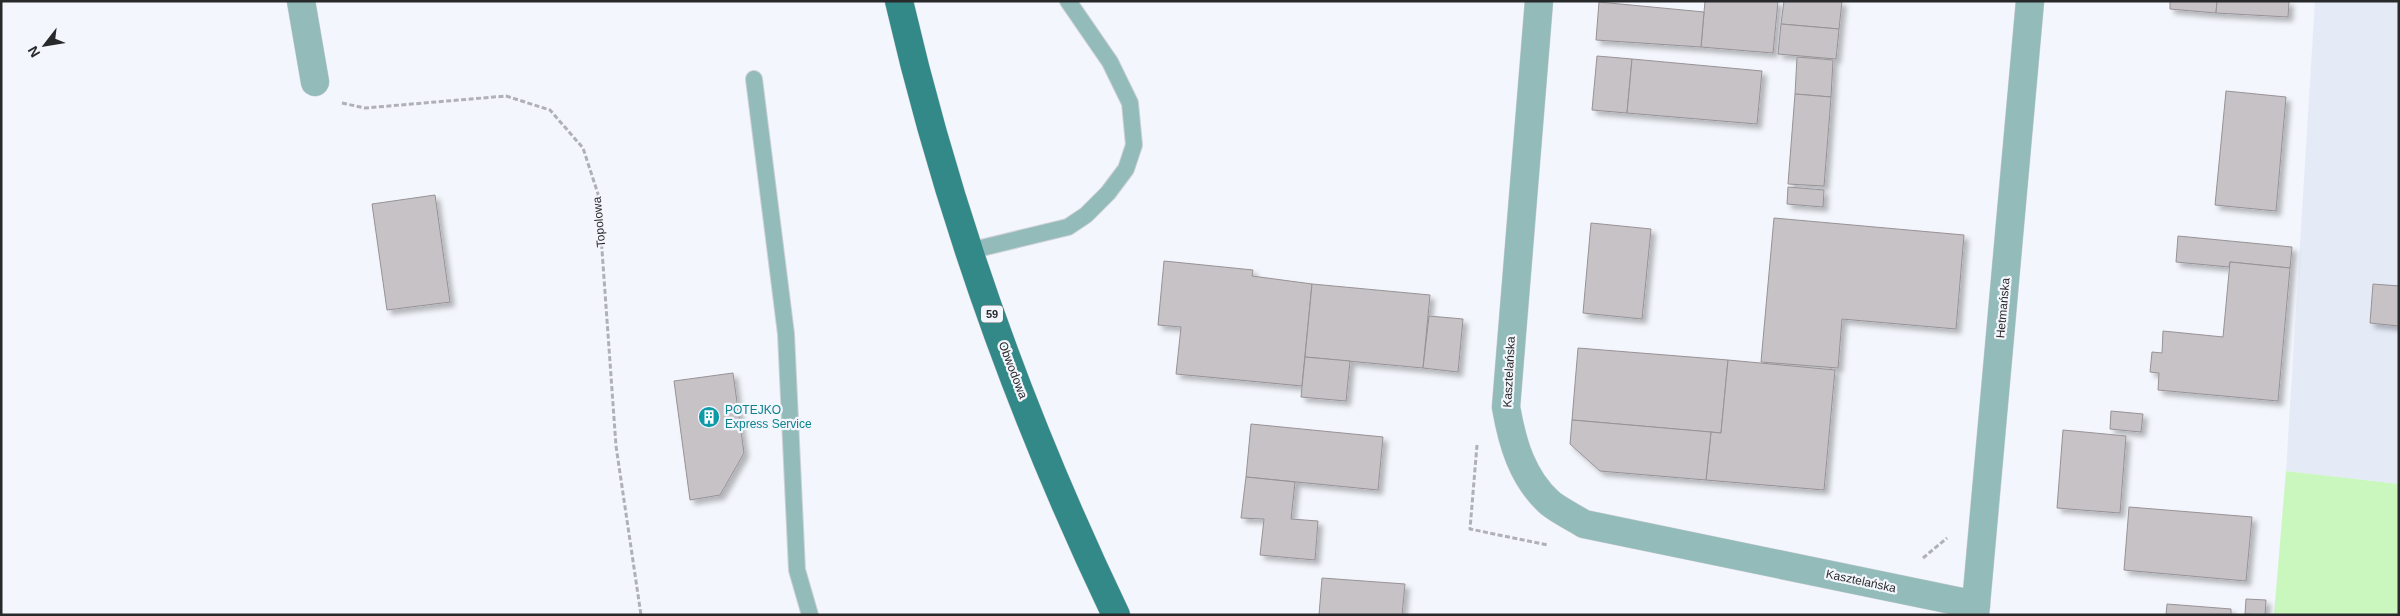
<svg xmlns="http://www.w3.org/2000/svg" width="2400" height="616" font-family="Helvetica,sans-serif">
<style>
.built{fill:#e5eaf7}
.green{fill:#c9f7be}
.building{fill:#c7c2c6;stroke:#979295;filter:url(#shadow)}
.lines{fill:none;stroke-linecap:round;stroke-linejoin:round}
.lane-casing{stroke:#ced1d6;stroke-width:18}
.street-casing{stroke:#ced1d6;stroke-width:29}
.primary-casing{stroke:#ced1d6;stroke-width:29}
.path{stroke:#afb1b6;stroke-width:3;stroke-dasharray:5 2.5;stroke-linecap:butt}
.lane{stroke:#93bbba;stroke-width:16}
.street{stroke:#93bbba;stroke-width:28}
.primary{stroke:#328988;stroke-width:28}
.labels{text-anchor:middle;stroke-width:4.5;stroke-linejoin:round;paint-order:stroke}
.shield{fill:#f3f6fc;stroke:#65666a;stroke-width:1}
.shield-label{font-size:11px;font-weight:bold;fill:#28292b}
.street-label{font-size:12px;fill:#28292b;stroke:#f3f6fc}
.culture-label{font-size:12px;fill:#0d838f;stroke:#f3f6fc;text-anchor:start}
</style>
<defs>
<filter id="shadow"><feDropShadow dx="4.5" dy="4.5" stdDeviation="2.5" flood-color="#0004"/></filter>
</defs>
<rect width="100%" height="100%" fill="#f3f6fc"/>
<polygon class="built" points="2315,1 2399,1 2399,484 2286,471"/>
<polygon class="green" points="2286,471 2399,484 2399,615 2274,615"/>
<g class="building">
<polygon points="1705,1 1778,1 1773,53 1701,47"/>
<polygon points="1784,1 1842,1 1839,29 1781,24"/>
<polygon points="2170,1 2217,1 2216,13 2170,9"/>
<polygon points="2217,1 2289,1 2288,17 2216,13"/>
<polygon points="1599,2 1704,12 1701,47 1596,40"/>
<polygon points="1781,24 1839,29 1836,59 1778,54"/>
<polygon points="1597,56 1632,59 1627,113 1592,110"/>
<polygon points="1797,57 1833,60 1831,97 1795,94"/>
<polygon points="1632,59 1762,71 1757,124 1627,113"/>
<polygon points="2226,91 2286,97 2276,211 2215,205"/>
<polygon points="1795,94 1831,97 1824,186 1788,184"/>
<polygon points="1788,187 1824,190 1823,207 1787,204"/>
<polygon points="435,195 450,302 387,310 372,204"/>
<polygon points="1774,218 1964,235 1956,329 1842,319 1838,368 1761,362"/>
<polygon points="1591,223 1651,229 1642,319 1583,313"/>
<polygon points="2178,236 2292,247 2290,268 2230,262 2229,267 2176,262"/>
<polygon points="1164,261 1253,270 1252,276 1312,284 1302,386 1176,374 1181,327 1158,325"/>
<polygon points="2230,262 2290,268 2278,401 2158,390 2159,373 2150,372 2152,352 2162,353 2163,331 2223,337"/>
<polygon points="1312,284 1430,295 1423,368 1305,357"/>
<polygon points="2373,284 2399,286 2399,326 2370,323"/>
<polygon points="1429,316 1463,319 1458,372 1423,368"/>
<polygon points="1578,348 1728,360 1721,433 1572,420"/>
<polygon points="1305,357 1350,361 1346,401 1301,397"/>
<polygon points="1728,360 1835,370 1824,490 1706,480 1711,432 1721,433"/>
<polygon points="733,373 744,453 720,495 690,500 674,381"/>
<polygon points="2111,411 2143,414 2141,432 2110,429"/>
<polygon points="1572,420 1711,432 1706,480 1600,471 1570,444"/>
<polygon points="1251,424 1383,437 1378,490 1246,477"/>
<polygon points="2063,430 2126,436 2120,513 2057,508"/>
<polygon points="1246,477 1295,482 1291,519 1318,521 1315,560 1260,555 1264,519 1241,518"/>
<polygon points="2129,507 2252,517 2246,581 2124,570"/>
<polygon points="1322,578 1405,584 1402,615 1319,615"/>
<polygon points="2246,599 2266,600 2265,615 2245,614"/>
<polygon points="2167,604 2231,609 2231,615 2166,615"/>
</g>
<g class="lines">
<g class="lane-casing">
<g id="lane">
<polyline points="754,79 786,334 797,570 810,615"/>
<polyline points="969,251 1068,227 1086,215 1108,193 1126,169 1134,145 1130,103 1110,62 1068,1"/>
</g>
</g>
<g class="street-casing">
<g id="street">
<polyline points="301,1 315,82"/>
<path d="M1539,1L1506,407C1512,442 1522,478 1550,503C1560,511 1573,517 1584,524L1976,605"/>
<polyline points="1975,615 2030,1"/>
</g>
</g>
<g class="primary-casing">
<path id="primary" d="M899,1C948,213 1022,419 1116,615"/>
</g>
<g class="path">
<polyline points="342,103 365,108 506,96 550,110 583,148 598,194 616,446 641,615"/>
<polyline points="1477,445 1470,529 1548,545"/>
<polyline points="1923,558 1947,538"/>
</g>
<use href="#lane" class="lane"/>
<use href="#street" class="street"/>
<use href="#primary" class="primary"/>
</g>
<defs>
<g id="building-disc" transform="scale(1.125)"><circle r="9.5" fill="#0f9aa8" stroke="#f3f6fc"/><path d="M-4-6H4V6H1V3H-1V6H-4ZM-2.5-4.3h1.7v1.8h-1.7ZM.8-4.3h1.7v1.8H.8ZM-2.5-1h1.7V.8h-1.7ZM.8-1h1.7V.8H.8Z" fill="#fff"/></g>
</defs>
<g fill-rule="evenodd">
<use href="#building-disc" x="709" y="417"/>
</g>
<g class="labels">
<rect class="shield" x="981" y="305.5" width="22" height="17" rx="4"/>
<g class="shield-label">
<text x="992" y="318">59</text>
</g>
<g class="street-label">
<text transform="translate(599 222) rotate(-95)" y="4">Topolowa</text>
<text transform="translate(2003 308) rotate(-85)" y="4">Hetmańska</text>
<text transform="translate(1013 370) rotate(69)" y="4">Obwodowa</text>
<text transform="translate(1509 372) rotate(-87)" y="4">Kasztelańska</text>
<text transform="translate(1861 581) rotate(12)" y="4">Kasztelańska</text>
</g>
<g class="culture-label">
<text x="725" y="414">POTEJKO<tspan x="725" dy="14">Express Service</tspan></text>
</g>
</g>
<rect width="2400" height="616" fill="none" stroke="#28292b" stroke-width="5"/>
<g transform="translate(45 45) rotate(239)" stroke="#f3f6fc" stroke-width="4" paint-order="stroke">
<path d="M0-4L9 19L0 12L-9 19Z" fill="#28292b"/>
<text y="-8" font-size="14" font-weight="bold" text-anchor="middle" fill="#28292b">N</text>
</g>
</svg>
